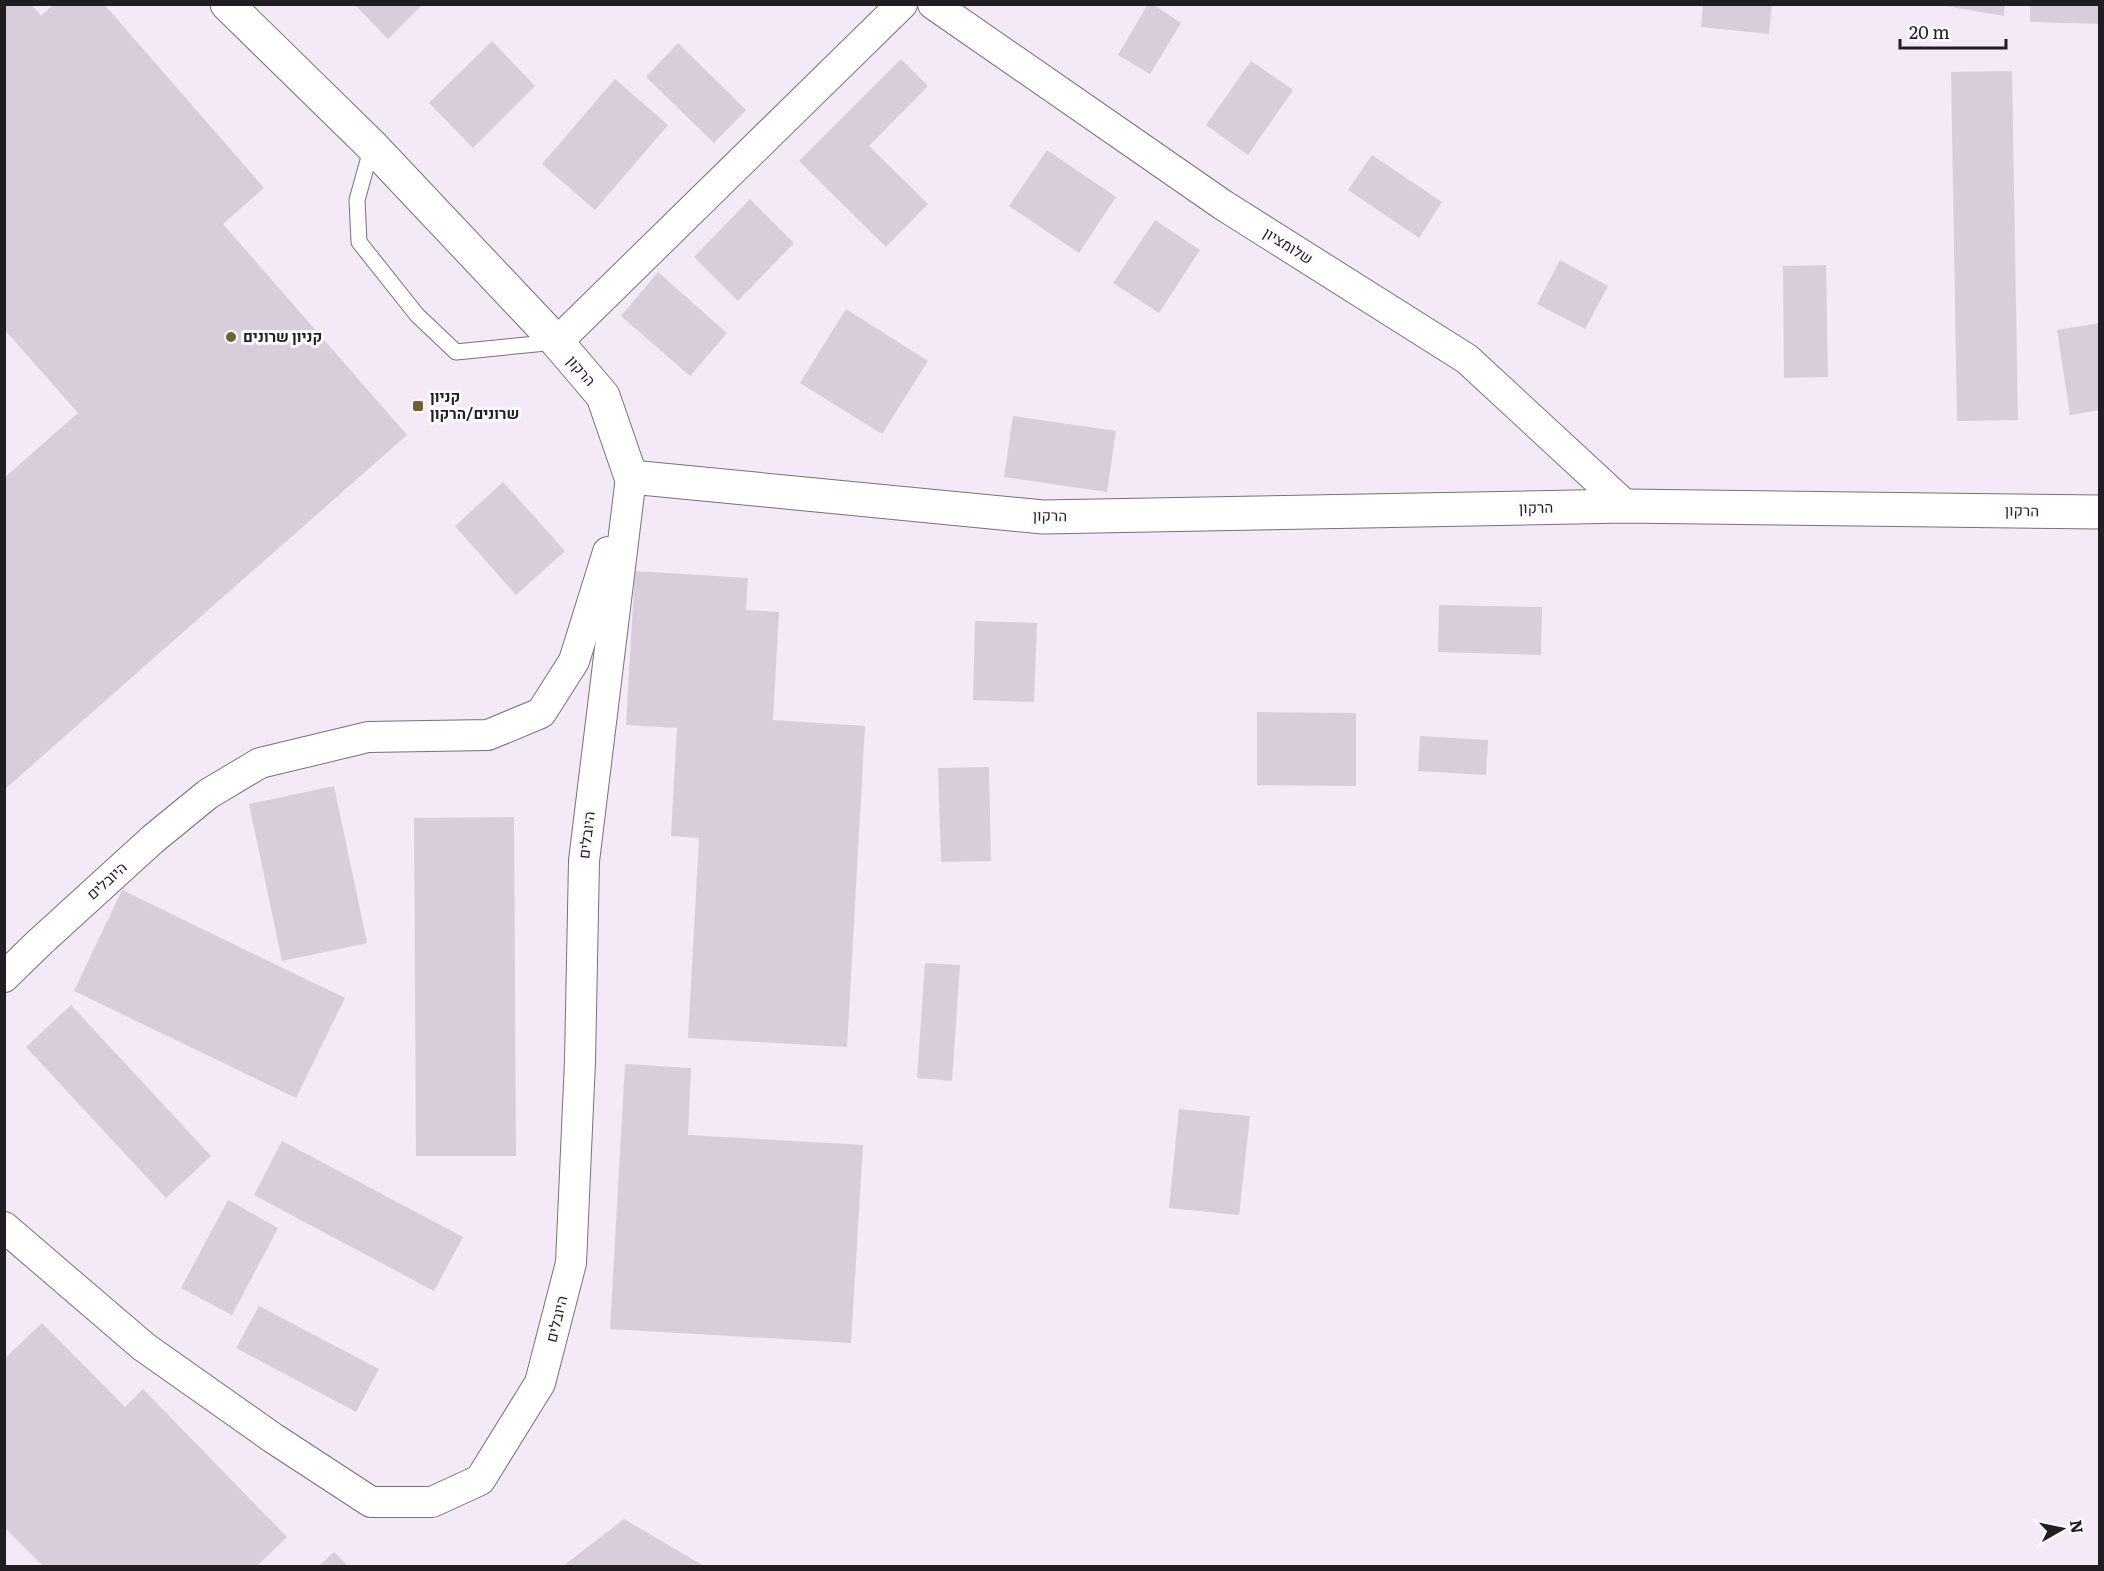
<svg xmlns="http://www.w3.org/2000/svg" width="2104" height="1571" font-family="Literata,Heebo,serif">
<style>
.building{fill:#d8cdda}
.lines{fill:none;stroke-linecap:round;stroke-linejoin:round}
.service-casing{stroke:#79707c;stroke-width:17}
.minor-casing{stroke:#79707c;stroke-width:32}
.tertiary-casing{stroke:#79707c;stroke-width:35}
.service{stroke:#fff;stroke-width:15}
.minor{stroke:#fff;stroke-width:30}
.tertiary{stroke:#fff;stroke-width:33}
.poi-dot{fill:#72612f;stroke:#fdf9fe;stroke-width:2}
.labels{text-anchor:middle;stroke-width:6;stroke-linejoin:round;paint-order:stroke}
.street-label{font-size:15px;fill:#211d22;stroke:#fdf9fe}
.poi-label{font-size:15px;font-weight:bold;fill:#211d22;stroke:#fdf9fe;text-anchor:start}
</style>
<rect width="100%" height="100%" fill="#f4e9f6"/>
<g class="building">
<polygon points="4,4 31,4 41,16 54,4 104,4 264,188 223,224 407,435 4,790 4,478 78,413 4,329"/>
<polygon points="354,4 423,4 388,39"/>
<polygon points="1148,4 1152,4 1181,23 1150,74 1118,55"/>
<polygon points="1703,4 1772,4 1769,34 1701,27"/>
<polygon points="1934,4 2005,4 2004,16"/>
<polygon points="2030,4 2100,4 2100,24 2030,22"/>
<polygon points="492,41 535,86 473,148 429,103"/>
<polygon points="678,43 746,110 714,143 646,77"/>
<polygon points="901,59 928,86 869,146 928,204 886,247 799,161"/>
<polygon points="1251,61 1293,90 1248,155 1206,125"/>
<polygon points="2012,71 2018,420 1957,421 1951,72"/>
<polygon points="615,79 668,125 595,210 542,164"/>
<polygon points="1047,150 1116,197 1079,253 1009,206"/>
<polygon points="1372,155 1442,202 1419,238 1348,190"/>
<polygon points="750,199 794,243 738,301 694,257"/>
<polygon points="1155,220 1200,250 1159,313 1113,283"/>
<polygon points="1560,260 1608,286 1585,329 1537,304"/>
<polygon points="1826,265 1828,377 1784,378 1783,266"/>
<polygon points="658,272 727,333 690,376 621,316"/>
<polygon points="846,309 928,361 882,434 800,383"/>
<polygon points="2100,323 2100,410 2070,415 2057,330"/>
<polygon points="1013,416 1116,431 1107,492 1004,477"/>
<polygon points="503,482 565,551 516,595 455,526"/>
<polygon points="635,571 748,578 746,610 779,612 773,720 865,726 847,1047 688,1038 699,838 671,836 677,728 626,725"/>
<polygon points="1439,605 1542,607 1541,655 1438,652"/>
<polygon points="975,621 1037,623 1034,702 973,700"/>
<polygon points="1257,712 1356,713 1356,786 1257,785"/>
<polygon points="1420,736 1488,740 1486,775 1418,771"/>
<polygon points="989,767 991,861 941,862 938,768"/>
<polygon points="334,786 367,943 282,961 249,804"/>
<polygon points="514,817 516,1156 416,1156 414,818"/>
<polygon points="122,890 345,998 296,1098 74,991"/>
<polygon points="925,963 960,965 952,1081 917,1078"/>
<polygon points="71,1005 211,1156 166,1198 26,1047"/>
<polygon points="625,1064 691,1068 688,1135 863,1145 851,1343 610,1329"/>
<polygon points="1179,1109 1250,1116 1239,1215 1169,1208"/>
<polygon points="282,1141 463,1237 434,1291 254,1195"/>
<polygon points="228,1200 278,1228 232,1315 181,1288"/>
<polygon points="259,1306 379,1369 356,1412 236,1348"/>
<polygon points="42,1323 125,1407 143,1389 287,1537 257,1566 43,1566 4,1527 4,1359"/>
<polygon points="624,1519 704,1566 563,1566"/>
<polygon points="334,1552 348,1566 319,1566"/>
</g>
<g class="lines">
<g class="service-casing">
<polyline id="service" points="372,146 357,200 359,242 417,315 456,352 556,342"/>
</g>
<g class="minor-casing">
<g id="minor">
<polyline points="933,4 1223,205 1467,359 1626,506"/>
<polyline points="557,342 902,4"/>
<polyline points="4,977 40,942 153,839 208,794 260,763 368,737 488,735 541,713 574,661 608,552"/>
<polyline points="4,1227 144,1347 273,1438 371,1502 432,1502 480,1480 540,1383 571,1263 580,1061 584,861 631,477"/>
</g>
</g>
<g class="tertiary-casing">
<polyline id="tertiary" points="227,4 372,146 557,342 603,396 631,477 1043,517 1626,506 2100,512"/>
</g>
<use href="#service" class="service"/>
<use href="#minor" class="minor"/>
<use href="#tertiary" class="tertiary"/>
</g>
<g class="poi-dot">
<circle cx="231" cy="337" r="6"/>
<rect x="412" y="400" width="12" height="12" rx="3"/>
</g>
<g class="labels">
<g class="street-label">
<text transform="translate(1288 246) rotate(32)" y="5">שלומציון</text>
<text transform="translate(581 371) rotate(49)" y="5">הרקון</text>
<text transform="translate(1536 508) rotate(-1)" y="5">הרקון</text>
<text transform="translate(2022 511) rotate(1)" y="5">הרקון</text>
<text transform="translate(1050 516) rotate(1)" y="5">הרקון</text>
<text transform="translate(587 835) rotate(-83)" y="5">היובלים</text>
<text transform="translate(107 881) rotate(-42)" y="5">היובלים</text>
<text transform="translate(557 1319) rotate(-76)" y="5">היובלים</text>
</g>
<g class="poi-label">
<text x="243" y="342">קניון שרונים</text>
<text x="430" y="402">קניון<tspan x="430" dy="17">שרונים/הרקון</tspan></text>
</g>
</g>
<rect width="2104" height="1571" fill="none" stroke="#211d22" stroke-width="12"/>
<g transform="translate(2062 1529) rotate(81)" stroke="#fdf9fe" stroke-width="4.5" paint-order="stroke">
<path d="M0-4.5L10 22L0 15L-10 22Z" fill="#211d22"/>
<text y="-9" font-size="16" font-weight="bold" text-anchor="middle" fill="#211d22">N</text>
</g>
<path d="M1900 39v9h106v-9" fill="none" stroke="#211d22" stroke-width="3"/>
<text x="1909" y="39" font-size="18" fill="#211d22" stroke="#fdf9fe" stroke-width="4.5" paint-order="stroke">20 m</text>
</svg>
